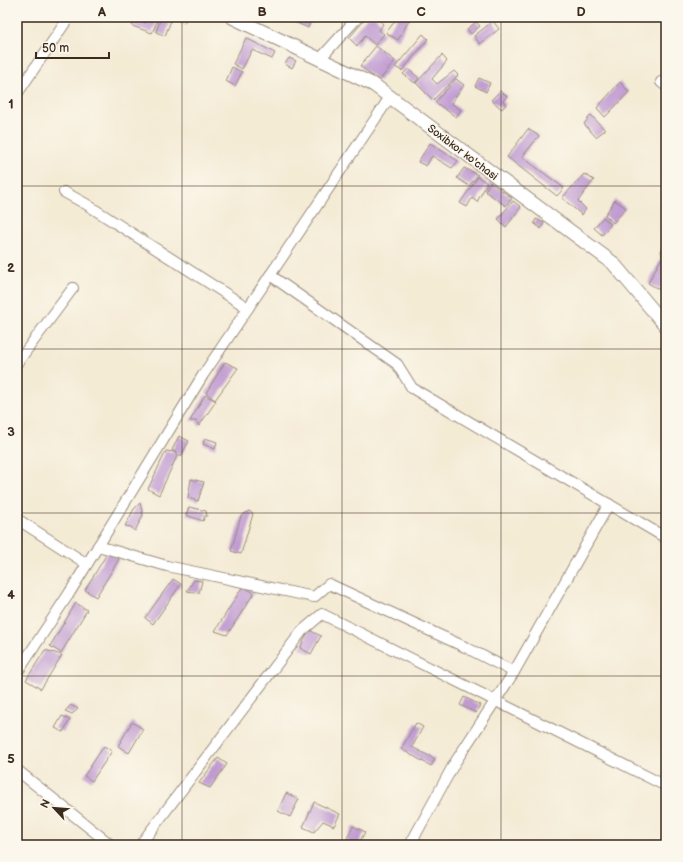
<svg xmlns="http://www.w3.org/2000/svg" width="683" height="862" font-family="'Balsamiq Sans',sans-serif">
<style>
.building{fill:#bf9ad1}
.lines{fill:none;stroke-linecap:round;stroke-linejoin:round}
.street-casing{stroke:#988a7a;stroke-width:12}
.secondary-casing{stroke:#988a7a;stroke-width:15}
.street{stroke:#fff;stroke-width:10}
.secondary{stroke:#fff;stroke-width:13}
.grid{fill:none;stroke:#3b2a1e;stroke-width:1;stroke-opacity:0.55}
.labels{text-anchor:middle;stroke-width:3;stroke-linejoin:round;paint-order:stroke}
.street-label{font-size:11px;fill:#3b2a1e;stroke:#fbf7ec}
.neatline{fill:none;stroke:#3b2a1e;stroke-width:1.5}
.grid-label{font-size:13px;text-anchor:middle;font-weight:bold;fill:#3b2a1e}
</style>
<rect width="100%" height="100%" fill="#fbf7ec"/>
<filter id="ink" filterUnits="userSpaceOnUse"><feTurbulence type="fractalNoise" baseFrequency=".025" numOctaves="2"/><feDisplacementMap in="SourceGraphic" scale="8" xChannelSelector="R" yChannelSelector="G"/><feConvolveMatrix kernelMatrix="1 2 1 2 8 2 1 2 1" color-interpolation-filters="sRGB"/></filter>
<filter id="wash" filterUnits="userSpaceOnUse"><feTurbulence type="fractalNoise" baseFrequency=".012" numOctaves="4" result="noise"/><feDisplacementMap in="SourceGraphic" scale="16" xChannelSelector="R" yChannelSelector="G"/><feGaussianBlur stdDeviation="0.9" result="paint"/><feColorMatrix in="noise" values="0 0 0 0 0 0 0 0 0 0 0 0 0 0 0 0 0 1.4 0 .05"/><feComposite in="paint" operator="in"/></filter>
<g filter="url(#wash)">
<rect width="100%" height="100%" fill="#f4ebd5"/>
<g id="blocks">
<g class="building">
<polygon points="148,17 159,17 152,33 132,26 135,19 146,23"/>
<polygon points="161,17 187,17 184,23 172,18 165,36 156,32"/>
<polygon points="289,17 312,17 308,28 288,19"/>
<polygon points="367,17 375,17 383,24 379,30 384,34 375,45 365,36 357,46 349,38"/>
<polygon points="398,17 411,17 398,40 386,33"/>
<polygon points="493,21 499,29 480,44 474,36"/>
<polygon points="476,22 480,26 471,34 467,29"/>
<polygon points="423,34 428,39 402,71 395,67"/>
<polygon points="246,38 275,53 272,59 252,50 242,69 233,64"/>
<polygon points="376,46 395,61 379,81 360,66"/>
<polygon points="442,55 447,61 432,79 437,84 454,71 458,75 433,100 416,83"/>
<polygon points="289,58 296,61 292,68 285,64"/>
<polygon points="17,61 23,65 17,76"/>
<polygon points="232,67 242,72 235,86 226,81"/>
<polygon points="408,69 419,78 415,83 403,74"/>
<polygon points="479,78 490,83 486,92 475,86"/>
<polygon points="456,79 464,85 451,103 461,110 456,117 435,102"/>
<polygon points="620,82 629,92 605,117 597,108"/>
<polygon points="500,91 507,96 503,101 506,104 502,109 491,100"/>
<polygon points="591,115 605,130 596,137 584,124"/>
<polygon points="528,129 539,136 522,157 564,188 557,196 507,157"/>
<polygon points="430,143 458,161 452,168 432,156 426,166 418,162"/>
<polygon points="464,168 478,175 469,186 457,178"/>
<polygon points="584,174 594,180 578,201 586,209 582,215 562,198"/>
<polygon points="478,177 487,183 477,202 472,198 467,207 460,203"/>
<polygon points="490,182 512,198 506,206 485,191"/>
<polygon points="615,200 626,208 613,223 605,215"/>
<polygon points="513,201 521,207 506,227 498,219"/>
<polygon points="603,217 611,224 602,235 594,228"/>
<polygon points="536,219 544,223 541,229 534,223"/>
<polygon points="666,241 666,279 660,290 648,283 662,257 661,251"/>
<polygon points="225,362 238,368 215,400 206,393"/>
<polygon points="205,395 216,401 199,426 196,421 190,421"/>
<polygon points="179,436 189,441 181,456 172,450"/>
<polygon points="205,438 217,442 215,449 203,444"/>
<polygon points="166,451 175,452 177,456 159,495 148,489"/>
<polygon points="191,479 204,482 198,501 188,498"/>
<polygon points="140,503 143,515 135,531 131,527 125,526 134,509"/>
<polygon points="189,507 206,511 207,516 205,516 203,521 186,515"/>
<polygon points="249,511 253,514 241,554 231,551 241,516"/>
<polygon points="108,552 119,559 96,597 85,590"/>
<polygon points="173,579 181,584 153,624 145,618"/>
<polygon points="194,580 202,581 199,593 187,591"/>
<polygon points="243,586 254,593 227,635 215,631"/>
<polygon points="76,603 87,610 61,653 50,646"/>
<polygon points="309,630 321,636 311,654 300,648"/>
<polygon points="45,650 62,655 41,689 26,680"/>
<polygon points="464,697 480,705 476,713 460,705"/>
<polygon points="71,705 78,709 72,714 65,711"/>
<polygon points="62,716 70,720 63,732 55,728"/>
<polygon points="132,722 143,729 129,753 118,746"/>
<polygon points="416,723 423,727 412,747 435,759 431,766 401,749"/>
<polygon points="104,746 112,751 92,781 84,776"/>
<polygon points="218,758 227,764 210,788 199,783"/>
<polygon points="286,793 299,799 290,817 278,811"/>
<polygon points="314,802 340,814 334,826 323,821 314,832 303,827"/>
<polygon points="353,826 365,832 358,845 344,845"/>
</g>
</g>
</g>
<g filter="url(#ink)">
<use href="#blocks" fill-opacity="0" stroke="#988a7a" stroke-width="1"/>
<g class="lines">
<g class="street-casing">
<g id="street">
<polyline points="320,59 358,17"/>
<polyline points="661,82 666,86"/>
<polyline points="17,94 69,17"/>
<polyline points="64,192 86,204 248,308"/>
<polyline points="270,275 397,364 412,388 666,538"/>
<polyline points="17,363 73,288"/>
<polyline points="17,519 87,564"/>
<polyline points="98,546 167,566 314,597 329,584 465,647 514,672 609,504"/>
<polyline points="17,673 70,592 203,375 390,97"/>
<polyline points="17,770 111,845"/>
<polyline points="140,845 302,631 322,614 666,786"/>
<polyline points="410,845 454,764 514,672"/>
</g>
</g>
<g class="secondary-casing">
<polyline id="secondary" points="232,17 374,85 613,263 666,326"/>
</g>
<use href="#street" class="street"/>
<use href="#secondary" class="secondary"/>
</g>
</g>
<path class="grid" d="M182,17V845M342,17V845M501,17V845M17,186H666M17,349H666M17,513H666M17,676H666"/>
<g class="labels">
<g class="street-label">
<text transform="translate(463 152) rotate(37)" y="4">Soxibkor ko'chasi</text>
</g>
</g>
<rect width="683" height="862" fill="none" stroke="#fbf7ec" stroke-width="44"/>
<g transform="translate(54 808) rotate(296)" stroke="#fbf7ec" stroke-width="3" paint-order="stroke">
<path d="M0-3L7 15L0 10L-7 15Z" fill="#3b2a1e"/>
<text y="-6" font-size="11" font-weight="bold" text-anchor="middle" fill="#3b2a1e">N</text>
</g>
<path d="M36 52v6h73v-6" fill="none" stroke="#3b2a1e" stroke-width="2"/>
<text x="42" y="52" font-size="12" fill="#3b2a1e" stroke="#fbf7ec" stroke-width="3" paint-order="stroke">50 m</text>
<rect x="22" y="22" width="639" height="818" class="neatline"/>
<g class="grid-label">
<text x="102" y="16">A</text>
<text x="262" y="16">B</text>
<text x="421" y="16">C</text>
<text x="581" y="16">D</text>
<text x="11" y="108">1</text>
<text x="11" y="272">2</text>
<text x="11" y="436">3</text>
<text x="11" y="599">4</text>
<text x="11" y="763">5</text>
</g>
</svg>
